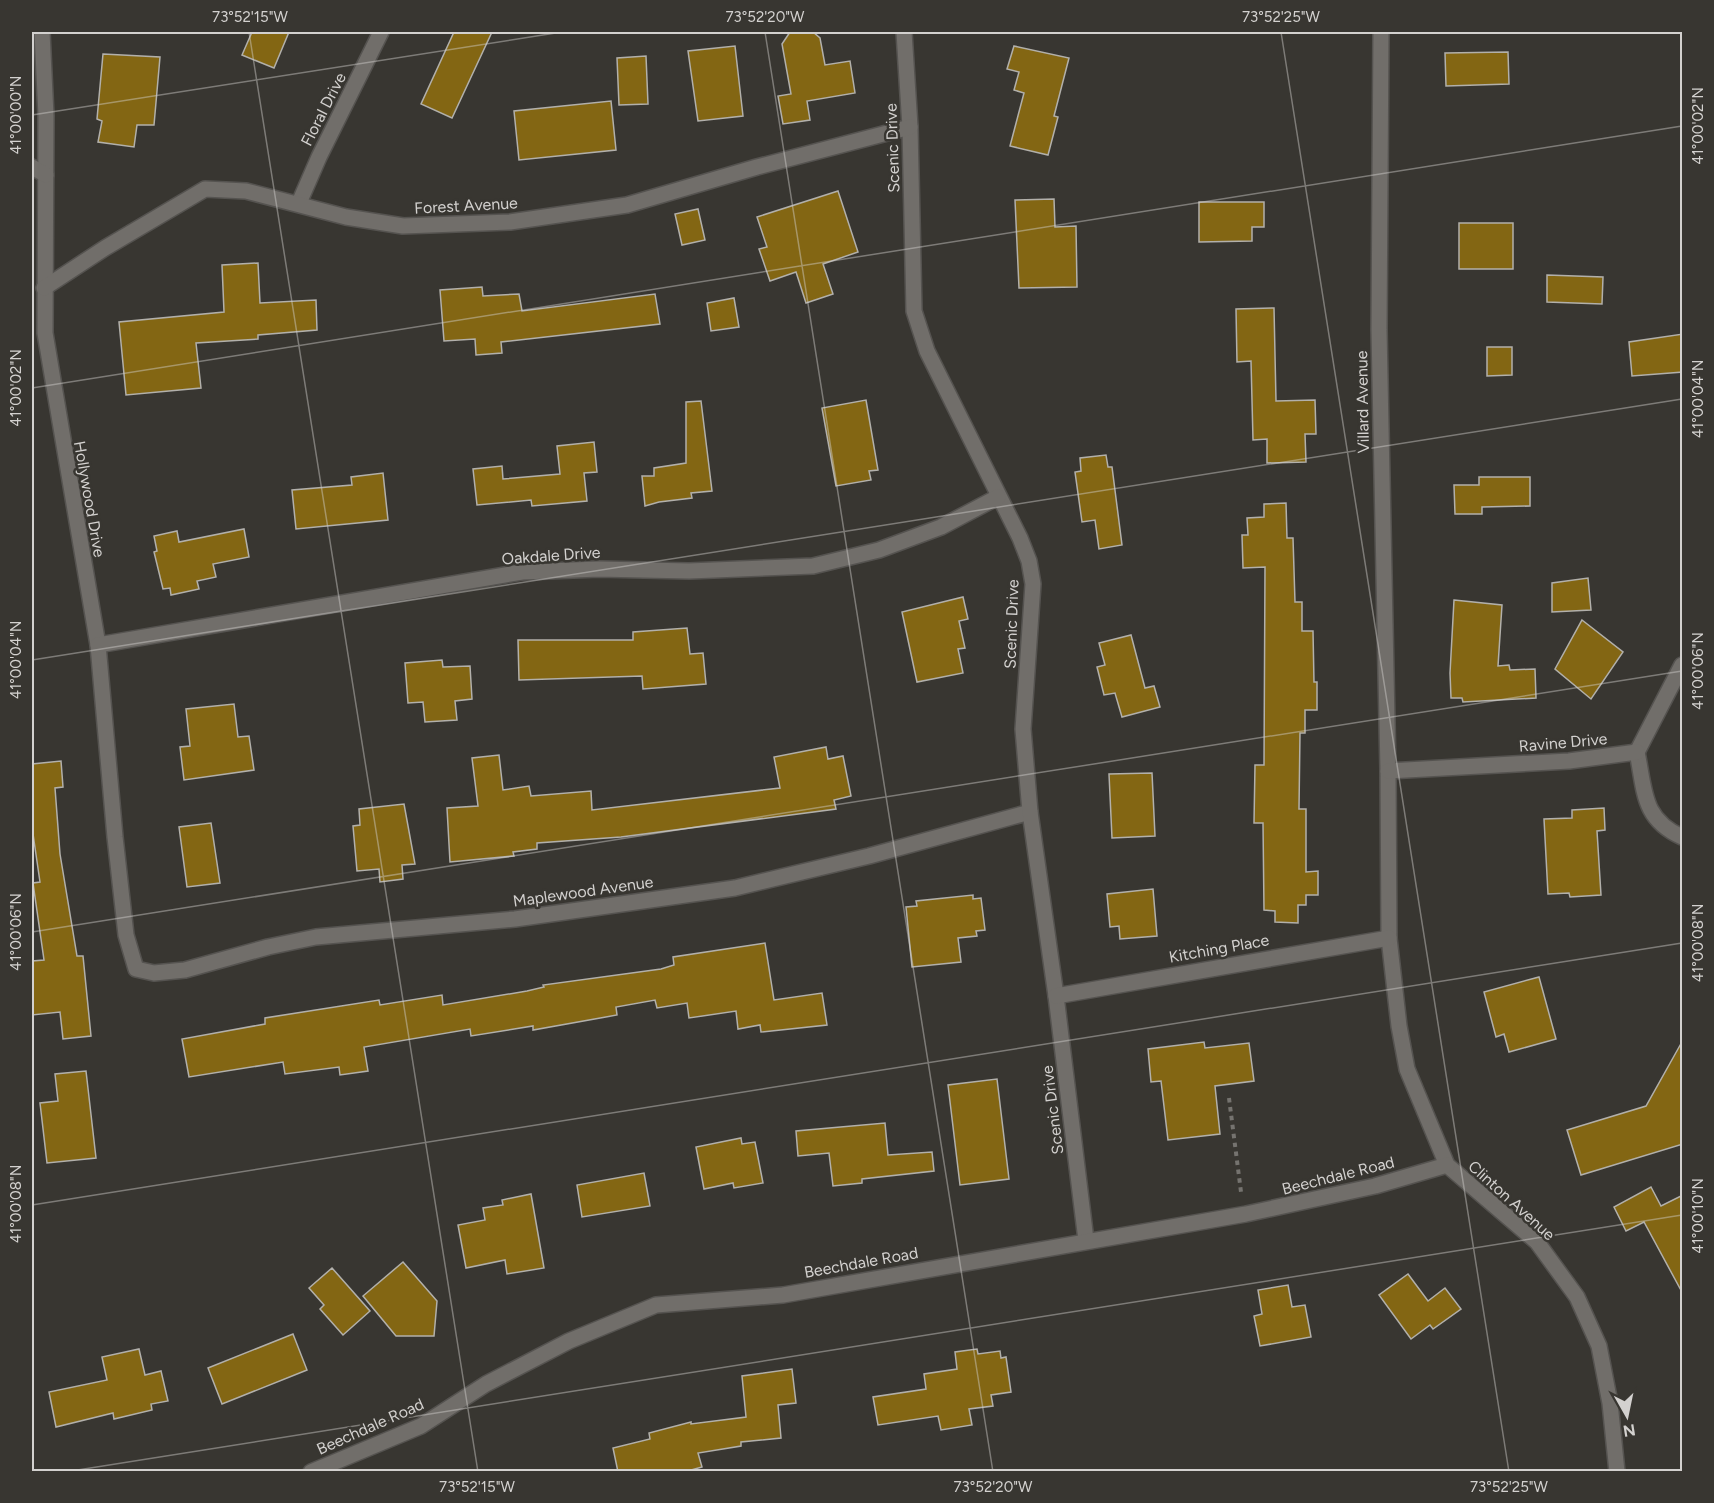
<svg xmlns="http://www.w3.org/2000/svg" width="1714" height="1503" font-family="Figtree,sans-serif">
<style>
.building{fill:#836613;stroke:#b2b0ab;stroke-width:1.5}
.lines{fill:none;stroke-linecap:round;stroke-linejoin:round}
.minor-casing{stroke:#555350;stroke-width:18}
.path{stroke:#75736f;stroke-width:4;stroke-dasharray:4.5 4.5;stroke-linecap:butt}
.minor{stroke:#716e6a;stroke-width:15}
.ticks{fill:none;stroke:#d3d1cf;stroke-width:1.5;stroke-opacity:0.45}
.labels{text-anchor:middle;stroke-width:5;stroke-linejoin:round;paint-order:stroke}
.street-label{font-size:16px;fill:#d3d1cf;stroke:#383631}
.neatline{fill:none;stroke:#d3d1cf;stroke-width:2}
.ticks-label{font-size:15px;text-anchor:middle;fill:#d3d1cf}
</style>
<rect width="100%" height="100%" fill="#383631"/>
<g class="building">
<polygon points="252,32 289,32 274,68 242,55"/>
<polygon points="454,32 492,32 452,118 421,104"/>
<polygon points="790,32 813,32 820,38 825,65 850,61 855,93 807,101 810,120 783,124 778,96 791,94 782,44"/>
<polygon points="735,46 743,116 698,121 688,51"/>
<polygon points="1014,46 1069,58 1054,116 1058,117 1048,155 1010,146 1024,93 1014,90 1019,72 1007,69"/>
<polygon points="1508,52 1509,84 1446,86 1445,53"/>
<polygon points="103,54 160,57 154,125 137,125 134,147 98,142 102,121 97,119"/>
<polygon points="646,56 648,104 619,105 617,58"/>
<polygon points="611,101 616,150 519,160 514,111"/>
<polygon points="838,191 858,252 823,264 833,294 806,303 796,272 770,281 759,249 767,247 757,217"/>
<polygon points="1054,199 1055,227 1076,226 1077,287 1019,288 1015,200"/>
<polygon points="1199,202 1264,202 1264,227 1252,227 1252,241 1199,242"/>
<polygon points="698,209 705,240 682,245 675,214"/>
<rect x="1459" y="223" width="54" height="46"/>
<polygon points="258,263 260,303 316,300 317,330 258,335 258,339 196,343 201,388 126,395 119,322 224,312 222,265"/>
<polygon points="1547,275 1603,277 1602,304 1547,302"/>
<polygon points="482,287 483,296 519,294 522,311 655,294 660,324 501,342 502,353 476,355 475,339 444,341 440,290"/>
<polygon points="734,298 739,327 711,331 707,303"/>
<polygon points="1274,308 1276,401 1315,400 1316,434 1305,434 1306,462 1267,463 1267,439 1253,440 1251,361 1237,362 1236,309"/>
<polygon points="1683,334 1683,372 1632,376 1629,342"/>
<polygon points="1487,347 1512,347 1512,375 1487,376"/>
<polygon points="866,400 878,470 869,471 871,480 836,486 822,408"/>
<polygon points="701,401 712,491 691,493 692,498 659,502 645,506 642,476 654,476 654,468 686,463 686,402"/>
<polygon points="594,442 597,472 584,473 587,501 532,506 531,500 477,505 473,469 502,466 503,479 560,474 557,446"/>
<polygon points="1106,455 1108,467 1112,467 1122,545 1099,549 1095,520 1082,522 1075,472 1081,471 1080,458"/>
<polygon points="383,473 388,520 296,529 292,490 352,485 351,477"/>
<polygon points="1479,477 1530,477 1530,506 1482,507 1482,514 1455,514 1454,485 1479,485"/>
<polygon points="1286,503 1287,538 1293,538 1295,602 1302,602 1302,631 1313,631 1314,682 1317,682 1317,710 1305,710 1305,733 1300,733 1299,809 1306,809 1306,872 1318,871 1318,895 1306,895 1306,905 1298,905 1298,923 1275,922 1275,911 1264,910 1263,823 1254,823 1255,765 1264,765 1265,567 1243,568 1242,535 1248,535 1247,518 1264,517 1264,504"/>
<polygon points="244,529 249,557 213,564 216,577 197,581 199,589 171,595 170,588 163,589 154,552 157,551 154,536 177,531 179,542"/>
<polygon points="1588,578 1591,610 1552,612 1552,583"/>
<polygon points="963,597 968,619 959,621 965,648 958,649 963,673 917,682 902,612"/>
<polygon points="1454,600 1502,605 1498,666 1509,665 1510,670 1535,669 1536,698 1463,702 1462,698 1451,698 1450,673"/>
<polygon points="1582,620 1623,652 1591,699 1555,669"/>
<polygon points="687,628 690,654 703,653 706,684 643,689 642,676 519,680 518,640 633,640 633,632"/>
<polygon points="1131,635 1145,688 1154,686 1160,707 1122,717 1115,693 1104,695 1097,667 1105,665 1099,643"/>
<polygon points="442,660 443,667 470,666 472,699 455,701 457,720 425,722 423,702 408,703 405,663"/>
<polygon points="234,704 238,737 249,736 254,770 184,780 180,747 190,746 186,709"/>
<polygon points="826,747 828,759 843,756 851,796 834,800 836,809 621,837 537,843 537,849 513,852 514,856 450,862 447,808 478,806 472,758 499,755 503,790 529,786 531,796 591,791 592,810 780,788 774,757"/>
<polygon points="61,761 63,787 55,788 60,854 77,956 83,956 91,1036 63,1039 60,1012 32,1015 32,961 44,960 33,883 40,882 32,827 32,764"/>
<polygon points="1152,773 1155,836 1112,838 1109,774"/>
<polygon points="404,804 415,864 402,865 403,879 380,882 379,869 357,871 353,826 360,825 359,809"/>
<polygon points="1604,808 1605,830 1597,831 1601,895 1570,897 1569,893 1548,894 1544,819 1572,818 1572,810"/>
<polygon points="211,823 220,883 187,887 179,827"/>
<polygon points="1153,889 1157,936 1120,939 1119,926 1110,927 1107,894"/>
<polygon points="973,895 973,899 981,898 985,930 976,931 977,936 958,938 961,962 912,967 906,907 917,906 916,901"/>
<polygon points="765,943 774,1000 822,993 827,1025 761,1032 760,1025 738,1029 736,1011 689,1018 687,1003 657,1008 655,1000 616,1007 617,1015 533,1030 533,1026 471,1036 470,1029 364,1047 368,1071 340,1075 339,1067 285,1074 283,1062 189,1077 182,1039 265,1024 265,1018 379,1000 380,1005 442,995 443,1005 527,991 544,987 543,985 661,969 674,965 673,957"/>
<polygon points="1539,977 1556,1039 1509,1052 1504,1034 1496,1037 1484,992"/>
<polygon points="1683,1040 1683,1144 1581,1175 1567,1130 1646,1106"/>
<polygon points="1204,1042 1205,1048 1249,1043 1254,1081 1215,1086 1220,1134 1168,1140 1161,1081 1151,1082 1148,1049"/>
<polygon points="86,1071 96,1158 47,1163 40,1103 58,1101 55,1074"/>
<polygon points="997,1079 1009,1179 960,1185 948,1085"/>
<polygon points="885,1123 888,1155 932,1152 934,1171 862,1179 862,1183 833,1186 829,1153 798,1156 796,1131"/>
<polygon points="741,1138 742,1144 755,1142 763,1183 734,1188 733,1183 704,1189 696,1147"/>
<polygon points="644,1173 650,1206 582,1217 577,1185"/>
<polygon points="1651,1187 1661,1206 1683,1195 1683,1294 1644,1222 1626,1231 1614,1207"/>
<polygon points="531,1194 544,1268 507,1274 505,1260 466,1268 458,1225 485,1220 483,1208 503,1205 502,1200"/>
<polygon points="403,1262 437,1301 434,1336 396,1336 363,1296"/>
<polygon points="332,1268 370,1311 343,1335 320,1309 324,1305 309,1288"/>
<polygon points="1408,1274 1428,1301 1445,1288 1461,1309 1433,1329 1430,1325 1411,1339 1379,1295"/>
<polygon points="1288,1285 1292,1307 1305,1305 1311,1337 1260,1346 1254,1316 1262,1314 1258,1290"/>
<polygon points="293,1334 307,1370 222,1404 208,1368"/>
<polygon points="139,1349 145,1375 161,1371 168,1401 151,1404 152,1410 114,1419 113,1413 56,1427 49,1392 107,1380 102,1357"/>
<polygon points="977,1349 978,1354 1000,1351 1001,1358 1006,1357 1011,1392 991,1395 993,1406 969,1409 972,1425 941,1430 938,1416 878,1425 873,1397 926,1389 924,1374 957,1369 955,1352"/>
<polygon points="792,1369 796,1403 778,1405 781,1438 741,1442 741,1446 698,1453 702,1467 684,1472 618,1472 613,1448 650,1439 649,1433 691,1422 691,1424 746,1417 742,1376"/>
</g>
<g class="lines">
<g class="minor-casing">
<g id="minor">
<polyline points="42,32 46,116 45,333 98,645 115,837 126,935 136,969 154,973 185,970 268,947 316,937 515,919 735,888 869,856 1030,812"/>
<polyline points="904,32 910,127 914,311 927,351 1020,538 1029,561 1033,584 1023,729 1030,812 1056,996 1086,1240"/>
<polyline points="1381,32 1379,330 1388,771 1389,938 1399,1026 1407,1069 1447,1165 1537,1242 1577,1297 1599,1346 1610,1403 1617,1472"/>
<polyline points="32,167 46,175"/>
<polyline points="299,203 319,157 381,32"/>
<polyline points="44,288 105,248 205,189 246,191 346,217 403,226 510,222 627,205 757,167 910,127"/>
<polyline points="98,645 522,572 599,569 689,571 813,566 879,550 941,527 998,497"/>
<path d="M1637,752C1645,791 1642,819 1682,837"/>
<polyline points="1637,752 1682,665"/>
<polyline points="1388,771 1569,761 1637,752"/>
<polyline points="1056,996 1389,938"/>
<polyline points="311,1472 421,1426 486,1384 569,1341 656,1305 783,1295 1246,1214 1375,1186 1447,1165"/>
</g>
</g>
<polyline class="path" points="1229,1098 1241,1192"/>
<use href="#minor" class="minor"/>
</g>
<path class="ticks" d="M249,32L478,1472M765,32L993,1472M1281,32L1509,1472M32,115L562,32M32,388L1682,126M32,660L1682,399M32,932L1682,671M32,1205L1682,943M65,1472L1682,1215"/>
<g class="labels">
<g class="street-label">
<text transform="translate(323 109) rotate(-63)" y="6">Floral Drive</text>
<text transform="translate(892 148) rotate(-92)" y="6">Scenic Drive</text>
<text transform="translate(466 205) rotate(-3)" y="6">Forest Avenue</text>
<text transform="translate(1362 402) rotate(-91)" y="6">Villard Avenue</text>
<text transform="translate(90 499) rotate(80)" y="6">Hollywood Drive</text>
<text transform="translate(551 555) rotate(-4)" y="6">Oakdale Drive</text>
<text transform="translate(1011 624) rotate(-88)" y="6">Scenic Drive</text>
<text transform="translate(1563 742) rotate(-5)" y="6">Ravine Drive</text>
<text transform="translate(583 891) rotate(-8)" y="6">Maplewood Avenue</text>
<text transform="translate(1219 948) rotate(-10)" y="6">Kitching Place</text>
<text transform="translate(1052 1110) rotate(-97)" y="6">Scenic Drive</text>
<text transform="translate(1338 1175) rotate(-14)" y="6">Beechdale Road</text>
<text transform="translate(1512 1200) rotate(42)" y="6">Clinton Avenue</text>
<text transform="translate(861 1262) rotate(-10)" y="6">Beechdale Road</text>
<text transform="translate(370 1426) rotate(-24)" y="6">Beechdale Road</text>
</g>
</g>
<rect width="1714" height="1503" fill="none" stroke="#383631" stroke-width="66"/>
<g transform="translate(1627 1416) rotate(171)" stroke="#383631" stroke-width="4.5" paint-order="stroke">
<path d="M0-4.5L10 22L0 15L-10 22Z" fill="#d3d1cf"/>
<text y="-9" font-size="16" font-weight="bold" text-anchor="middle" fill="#d3d1cf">N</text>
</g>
<rect x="33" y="33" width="1648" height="1437" class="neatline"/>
<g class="ticks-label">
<text x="250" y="22">73°52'15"W</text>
<text x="765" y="22">73°52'20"W</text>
<text x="1281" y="22">73°52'25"W</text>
<text transform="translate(16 115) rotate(-90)" y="5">41°00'00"N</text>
<text transform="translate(1698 126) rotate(-90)" y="5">41°00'02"N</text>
<text transform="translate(16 388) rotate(-90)" y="5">41°00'02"N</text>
<text transform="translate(1698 399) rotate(-90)" y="5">41°00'04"N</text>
<text transform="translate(16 660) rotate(-90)" y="5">41°00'04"N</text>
<text transform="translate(1698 671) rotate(-90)" y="5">41°00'06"N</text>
<text transform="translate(16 932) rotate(-90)" y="5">41°00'06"N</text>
<text transform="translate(1698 943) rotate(-90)" y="5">41°00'08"N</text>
<text transform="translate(16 1204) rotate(-90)" y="5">41°00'08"N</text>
<text transform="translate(1698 1216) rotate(-90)" y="5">41°00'10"N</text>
<text x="477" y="1492">73°52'15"W</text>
<text x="993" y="1492">73°52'20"W</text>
<text x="1509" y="1492">73°52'25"W</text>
</g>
</svg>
